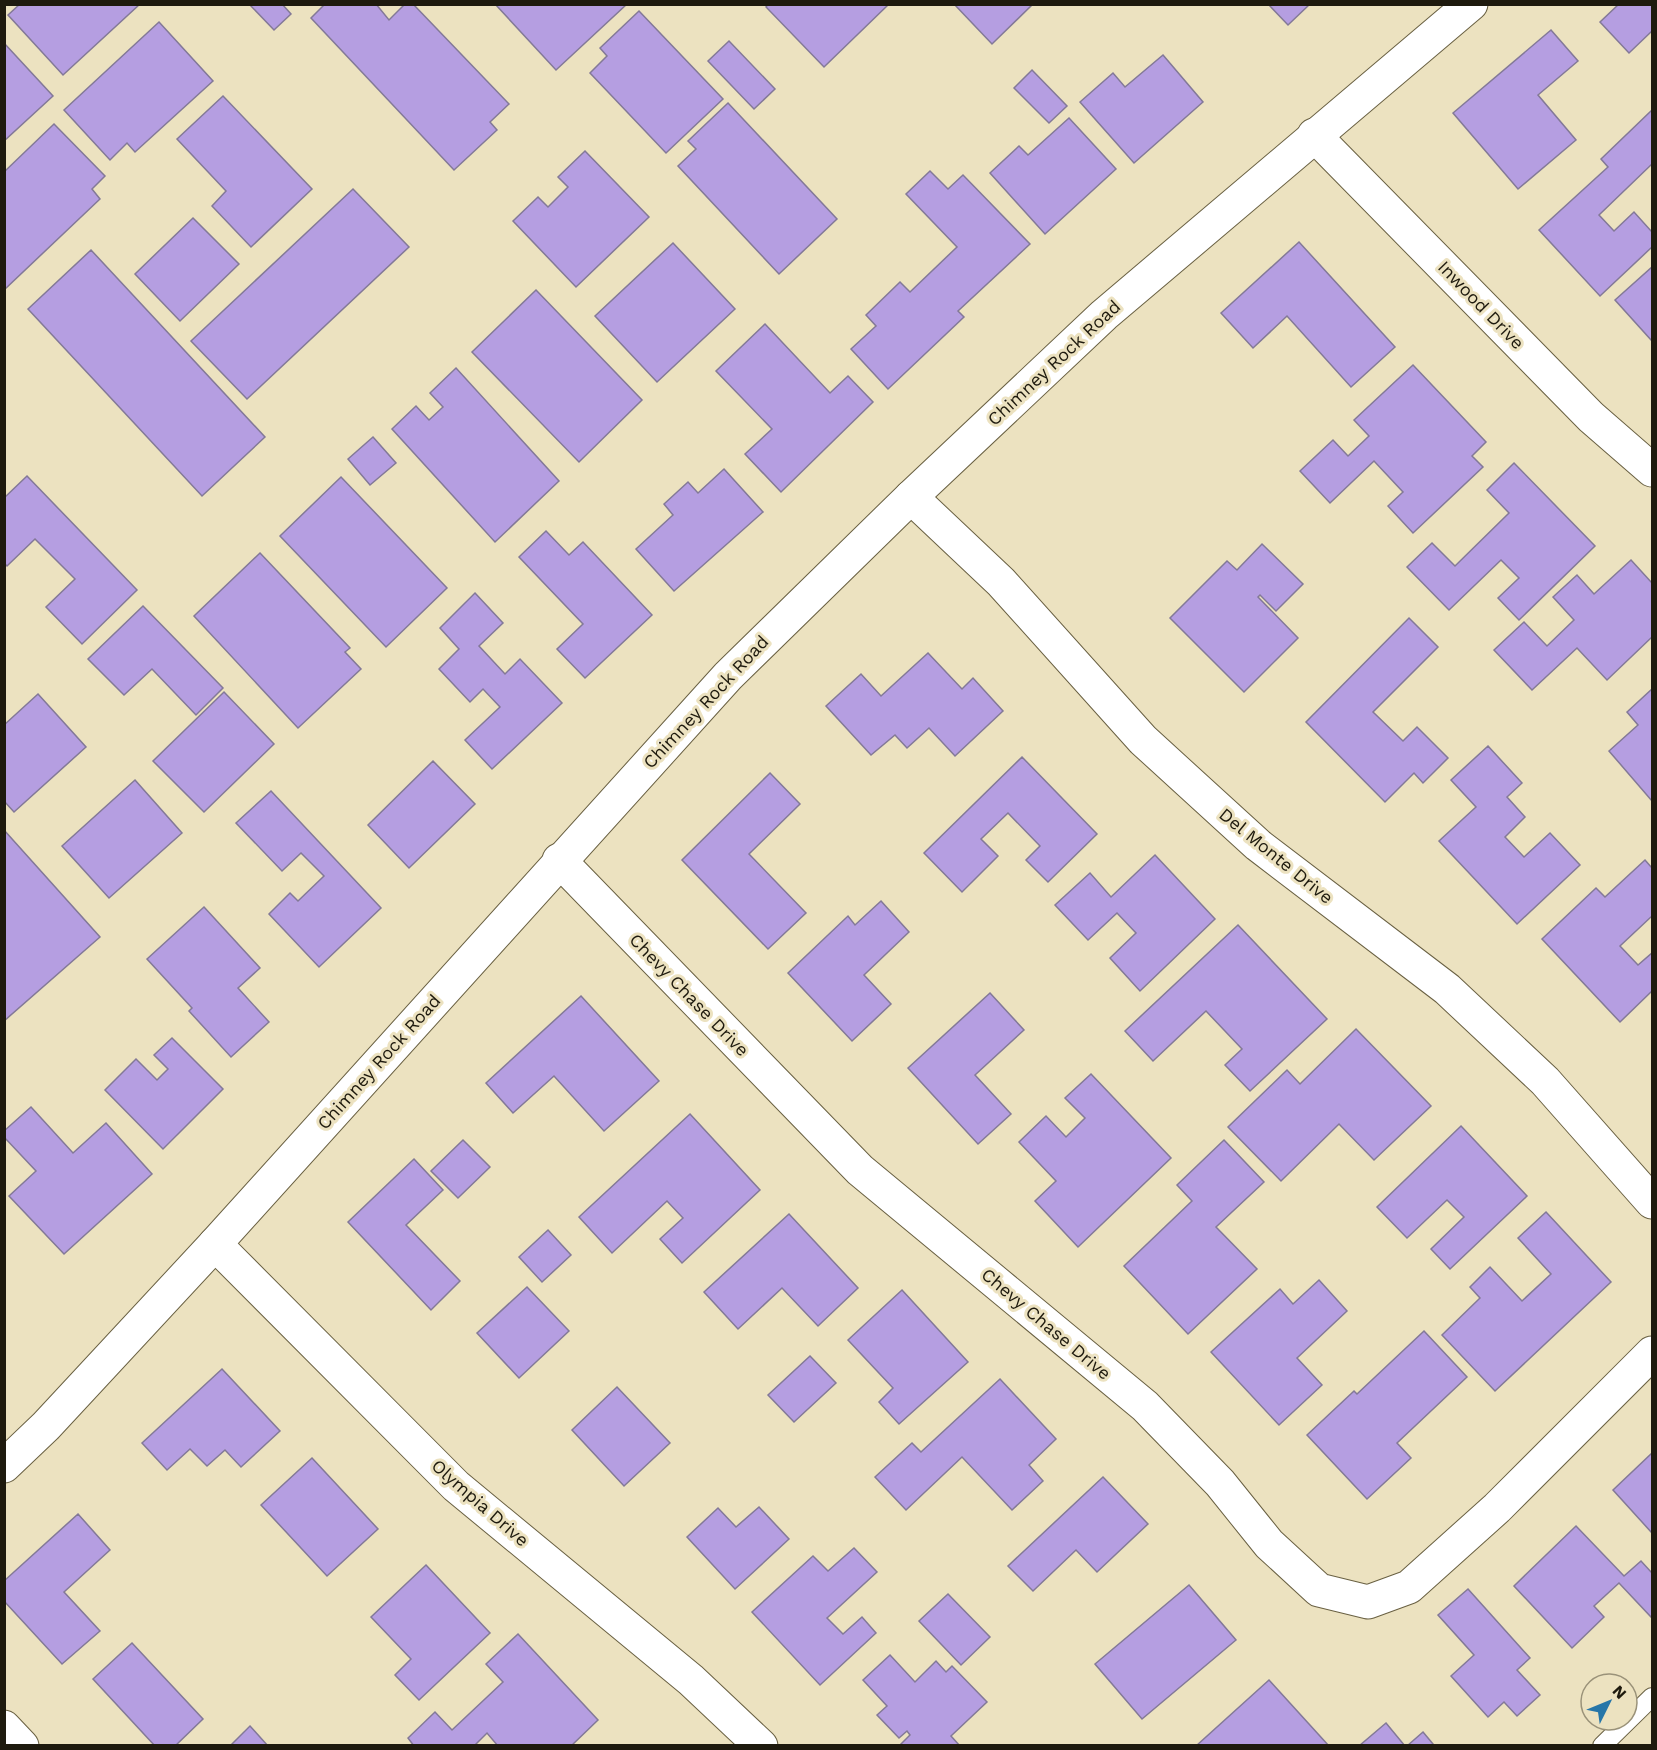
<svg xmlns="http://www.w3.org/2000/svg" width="1657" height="1750" font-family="'Work Sans',sans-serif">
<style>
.building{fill:#b59ee1;stroke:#837997;stroke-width:1.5}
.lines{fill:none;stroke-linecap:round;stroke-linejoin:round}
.lane-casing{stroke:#696042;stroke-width:20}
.street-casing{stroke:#696042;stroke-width:35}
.secondary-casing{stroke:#696042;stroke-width:35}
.lane{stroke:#fff;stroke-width:18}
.street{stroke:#fff;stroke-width:33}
.secondary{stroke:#fff;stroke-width:33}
.labels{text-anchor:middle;stroke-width:6;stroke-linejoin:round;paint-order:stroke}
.street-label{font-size:18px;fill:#1e1a0e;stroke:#ece2c0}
</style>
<rect width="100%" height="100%" fill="#ece2c0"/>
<g class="building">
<polygon points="20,4 140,4 63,75 8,15"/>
<polygon points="249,4 282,4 291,14 274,30"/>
<polygon points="325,4 376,4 389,20 405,4 413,4 509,104 490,122 497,130 454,170 311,18"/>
<polygon points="495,4 627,4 556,70"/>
<polygon points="768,4 889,4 824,67 766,7"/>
<polygon points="954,4 1033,4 992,44"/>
<polygon points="1268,4 1310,4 1288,25"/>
<polygon points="1619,4 1652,4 1652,31 1629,53 1600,22"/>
<polygon points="639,11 723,99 666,153 590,73 607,56 600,48"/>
<polygon points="159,22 213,81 135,152 127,143 110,160 64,110"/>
<polygon points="1551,30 1578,61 1538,95 1576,140 1518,189 1453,113"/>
<polygon points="729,41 775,89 754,109 708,61"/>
<polygon points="4,43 53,96 4,141"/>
<polygon points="1163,55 1203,102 1134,163 1080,102 1113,73 1125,87"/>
<polygon points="1032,70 1067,106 1049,123 1014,88"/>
<polygon points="223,96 312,189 251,247 212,206 226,191 177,139"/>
<polygon points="728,103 837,219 779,274 678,166 696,149 688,141"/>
<polygon points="1652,110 1652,164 1599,215 1614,231 1634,212 1652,232 1652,247 1600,296 1539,230 1608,167 1601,159"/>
<polygon points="1069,118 1116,169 1045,234 990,173 1019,146 1028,155"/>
<polygon points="54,124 105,176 92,189 100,199 4,290 4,172"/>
<polygon points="585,151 649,217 576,287 513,221 538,197 548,207 568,187 558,177"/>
<polygon points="930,171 948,189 963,175 1030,244 958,311 964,317 888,389 851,349 876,326 866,315 900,282 910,292 957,247 906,194"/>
<polygon points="353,189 409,247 247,399 191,341"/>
<polygon points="193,218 239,264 180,321 135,274"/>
<polygon points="1299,242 1395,347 1351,387 1287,316 1253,348 1221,313"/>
<polygon points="673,243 735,309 657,382 595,316"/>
<polygon points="91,250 265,437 202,496 28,309"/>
<polygon points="1652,267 1652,341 1615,300"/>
<polygon points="536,290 642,400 579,462 472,352"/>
<polygon points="765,324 830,393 848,376 873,402 781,492 745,454 772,429 716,371"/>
<polygon points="1413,365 1486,442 1472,456 1483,467 1413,533 1388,506 1403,492 1374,461 1330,503 1300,471 1333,440 1348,456 1369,436 1354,420"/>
<polygon points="456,368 559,481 495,542 392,429 416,406 429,420 443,407 430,393"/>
<polygon points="373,437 396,463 370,485 348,459"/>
<polygon points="1514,463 1595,546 1519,620 1498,598 1519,578 1501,560 1449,610 1407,567 1432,543 1455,566 1509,513 1487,490"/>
<polygon points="724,469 763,512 674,591 636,549 673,515 664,504 688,482 698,493"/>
<polygon points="27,476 137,590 82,644 46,607 75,579 35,539 7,566 4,563 4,498"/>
<polygon points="341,477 447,588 386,647 280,536"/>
<polygon points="546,531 569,555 583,542 652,615 585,678 557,649 583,624 519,557"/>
<polygon points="1262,544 1303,584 1276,611 1260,595 1258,597 1298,638 1244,692 1170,618 1227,561 1237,570"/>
<polygon points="260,553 350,648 345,652 361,669 298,728 194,616"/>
<polygon points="1631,560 1652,583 1652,637 1607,680 1577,648 1532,690 1494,650 1524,622 1547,646 1574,620 1553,597 1577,575 1594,594"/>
<polygon points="475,593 503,623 479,646 505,674 520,659 562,703 492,769 465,740 500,707 483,689 470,702 439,669 459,649 440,628"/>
<polygon points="143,606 223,688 196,715 152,669 124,695 88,659"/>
<polygon points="1409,618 1438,647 1373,712 1403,741 1417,727 1448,758 1423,783 1414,773 1385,802 1306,722"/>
<polygon points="928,653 962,689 973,678 1003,711 955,756 929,728 907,748 895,735 871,755 826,706 861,674 881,696"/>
<polygon points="1652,689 1652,801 1609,751 1638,725 1627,712"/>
<polygon points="224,692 274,744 204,812 153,761"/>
<polygon points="38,694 86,747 14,812 4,801 4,725"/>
<polygon points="1488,746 1522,783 1507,797 1525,817 1505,837 1524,857 1550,833 1580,865 1517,924 1439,841 1476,807 1451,780"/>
<polygon points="1022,757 1097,834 1048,882 1026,860 1040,846 1008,813 981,839 998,856 962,892 924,853"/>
<polygon points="433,761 475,804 409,868 368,825"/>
<polygon points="770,773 800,804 749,854 806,913 768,949 682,860"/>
<polygon points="135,780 182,833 109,898 62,846"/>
<polygon points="271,791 381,908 319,967 269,914 290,893 298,901 324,876 301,853 282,871 236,823"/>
<polygon points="4,830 100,937 4,1021"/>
<polygon points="1155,855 1215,919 1140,991 1110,958 1136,933 1117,913 1088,940 1055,905 1090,873 1111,897"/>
<polygon points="1645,860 1652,868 1652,916 1620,946 1638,965 1652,953 1652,991 1620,1022 1542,939 1596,888 1605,897"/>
<polygon points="881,901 909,932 864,975 891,1004 852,1041 788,973 848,916 855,925"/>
<polygon points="204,907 260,968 238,988 269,1022 231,1057 189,1011 192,1008 147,959"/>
<polygon points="1238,925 1327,1019 1250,1091 1225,1065 1242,1049 1206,1011 1153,1061 1125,1031"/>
<polygon points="990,993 1024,1030 975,1075 1011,1114 978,1144 908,1068"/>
<polygon points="581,996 659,1081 604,1131 554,1076 513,1113 486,1083"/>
<polygon points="1356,1029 1431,1106 1374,1160 1339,1124 1281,1181 1228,1127 1287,1070 1300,1084"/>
<polygon points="172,1038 223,1089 163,1149 105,1090 136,1059 157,1080 168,1069 154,1055"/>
<polygon points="1091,1074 1171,1158 1078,1247 1035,1201 1056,1181 1019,1142 1046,1116 1066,1137 1085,1118 1065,1098"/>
<polygon points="31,1107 73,1153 106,1123 152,1174 64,1254 9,1196 36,1171 4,1137 4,1131"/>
<polygon points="690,1114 760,1190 682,1263 660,1239 683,1218 667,1201 612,1253 579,1217"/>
<polygon points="1461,1126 1527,1196 1450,1269 1431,1249 1464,1217 1447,1200 1407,1238 1377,1207"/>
<polygon points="463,1140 490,1167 458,1198 431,1171"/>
<polygon points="1224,1140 1264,1182 1216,1227 1257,1269 1188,1334 1124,1266 1192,1201 1177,1185"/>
<polygon points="414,1159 443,1190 406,1225 460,1281 431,1310 348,1222"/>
<polygon points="1546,1212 1611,1282 1495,1391 1442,1335 1480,1298 1470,1287 1490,1267 1522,1301 1551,1274 1518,1238"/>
<polygon points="789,1214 858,1288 818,1326 782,1288 738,1329 704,1292"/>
<polygon points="548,1230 571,1255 542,1282 519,1257"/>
<polygon points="1319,1280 1347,1311 1297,1358 1322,1385 1279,1425 1211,1352 1280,1289 1293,1304"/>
<polygon points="527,1287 569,1331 519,1378 477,1333"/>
<polygon points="902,1290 968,1362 899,1424 879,1402 893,1388 848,1340"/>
<polygon points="1424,1331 1467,1377 1397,1443 1411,1458 1367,1499 1307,1435 1354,1391 1357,1394"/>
<polygon points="810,1356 836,1383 794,1422 768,1395"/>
<polygon points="222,1369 280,1431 241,1467 225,1450 207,1466 190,1449 167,1470 142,1443"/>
<polygon points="1000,1379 1056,1439 1029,1465 1043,1481 1012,1510 962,1457 906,1510 875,1477 912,1443 921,1452"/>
<polygon points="617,1387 670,1443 624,1486 572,1430"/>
<polygon points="1652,1453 1652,1533 1613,1490"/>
<polygon points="312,1458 378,1529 327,1576 261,1505"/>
<polygon points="1103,1477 1148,1524 1097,1572 1076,1550 1033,1591 1008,1566"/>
<polygon points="759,1507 789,1539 735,1589 687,1537 718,1508 736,1527"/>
<polygon points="78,1514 110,1550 64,1592 100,1631 62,1664 4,1601 4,1581"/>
<polygon points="1576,1526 1624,1576 1641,1561 1652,1573 1652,1618 1619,1583 1594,1606 1604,1617 1572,1648 1514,1586"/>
<polygon points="854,1548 877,1572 827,1618 843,1634 862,1617 876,1633 820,1685 752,1612 813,1556 828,1571"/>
<polygon points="426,1565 490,1633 419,1700 395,1675 411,1659 371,1617"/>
<polygon points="1189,1585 1236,1640 1142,1719 1095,1664"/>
<polygon points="1468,1589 1530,1658 1517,1670 1540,1695 1517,1716 1504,1702 1488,1717 1451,1676 1474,1655 1438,1615"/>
<polygon points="948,1594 990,1637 961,1665 919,1621"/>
<polygon points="518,1634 598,1720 571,1746 498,1746 487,1733 474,1746 414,1746 408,1738 435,1712 452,1730 503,1682 486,1664"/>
<polygon points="132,1643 203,1719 175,1746 155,1746 93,1679"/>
<polygon points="890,1655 915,1682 936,1661 946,1672 952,1666 987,1702 951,1736 960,1746 899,1746 910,1735 907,1731 899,1738 877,1715 887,1706 863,1680"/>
<polygon points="1269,1680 1329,1746 1196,1746"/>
<polygon points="1386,1723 1405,1746 1359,1746"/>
<polygon points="250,1726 268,1746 230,1746"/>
<polygon points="1423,1732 1433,1744 1431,1746 1407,1746"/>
</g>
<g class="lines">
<g class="lane-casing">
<polyline id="lane" points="1602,1746 1652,1697"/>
</g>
<g class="street-casing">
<g id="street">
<polyline points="1314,135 1591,417 1652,470"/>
<polyline points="911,497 1001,582 1143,740 1258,845 1447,989 1545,1081 1652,1202"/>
<polyline points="559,860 860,1170 1145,1406 1220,1483 1269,1544 1319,1590 1368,1602 1409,1587 1497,1508 1652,1353"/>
<polyline points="215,1244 456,1486 691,1680 761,1746"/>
<polyline points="4,1727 22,1746"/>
</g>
</g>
<g class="secondary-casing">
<polyline id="secondary" points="4,1466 46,1426 215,1244 728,676 911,497 1104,315 1471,4"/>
</g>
<use href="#lane" class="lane"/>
<use href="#street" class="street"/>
<use href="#secondary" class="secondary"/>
</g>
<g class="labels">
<g class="street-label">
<text transform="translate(1481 305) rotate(46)" y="6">Inwood Drive</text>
<text transform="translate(1054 363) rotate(-43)" y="6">Chimney Rock Road</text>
<text transform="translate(706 702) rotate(-47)" y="6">Chimney Rock Road</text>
<text transform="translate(1276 856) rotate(39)" y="6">Del Monte Drive</text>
<text transform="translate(689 995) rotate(46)" y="6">Chevy Chase Drive</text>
<text transform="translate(379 1062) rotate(-48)" y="6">Chimney Rock Road</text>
<text transform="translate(1046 1324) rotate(40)" y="6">Chevy Chase Drive</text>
<text transform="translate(480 1503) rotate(41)" y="6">Olympia Drive</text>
</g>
</g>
<rect width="1657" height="1750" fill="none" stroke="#1e1a0e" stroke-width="12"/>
<g transform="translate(1609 1702) rotate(47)"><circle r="28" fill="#ece2c0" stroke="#9a9279" stroke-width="1.5"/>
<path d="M0-4.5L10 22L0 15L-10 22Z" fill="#2776a8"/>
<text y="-9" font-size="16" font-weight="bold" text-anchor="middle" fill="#1e1a0e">N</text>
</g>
</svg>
